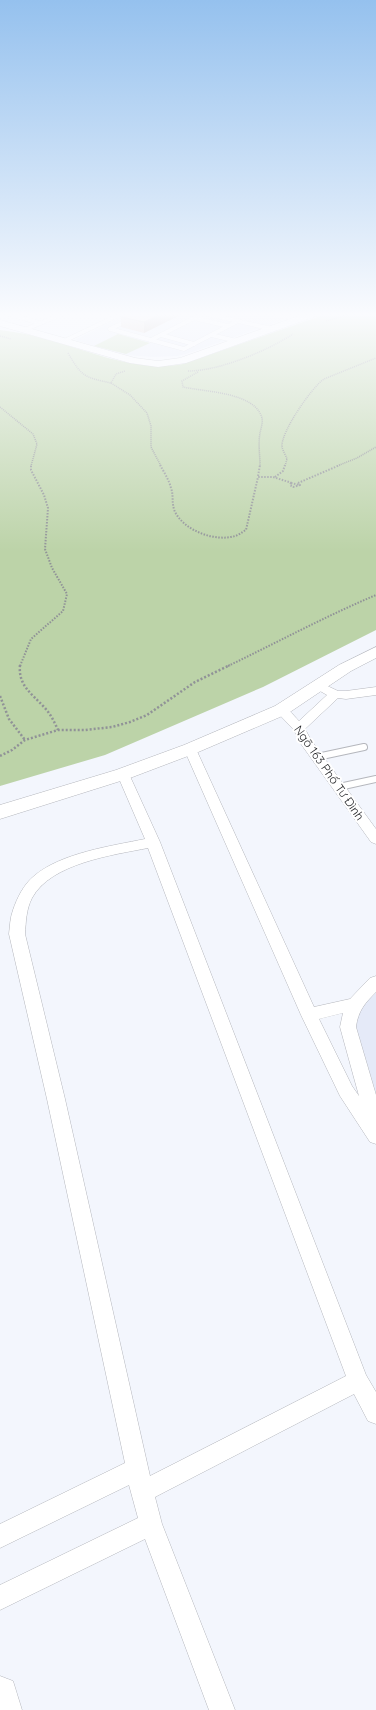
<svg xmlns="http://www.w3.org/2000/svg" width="376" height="1710" font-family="Quicksand,sans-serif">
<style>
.built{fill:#e5eaf8}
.green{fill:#bcd3a8}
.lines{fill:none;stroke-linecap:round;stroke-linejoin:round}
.lane-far1-casing{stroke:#b5b7bd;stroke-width:4.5}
.lane-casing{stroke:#b5b7bd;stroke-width:8}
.street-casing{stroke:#b5b7bd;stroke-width:1}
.secondary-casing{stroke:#b5b7bd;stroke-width:1}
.path-far2{stroke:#909297;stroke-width:1.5;stroke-dasharray:1 1;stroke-linecap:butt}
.path-far1{stroke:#909297;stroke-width:2;stroke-dasharray:1.5 1.5;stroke-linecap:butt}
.path{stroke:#909297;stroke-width:2.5;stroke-dasharray:2 2;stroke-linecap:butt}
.lane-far1{stroke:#fff;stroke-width:4}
.lane{stroke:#fff;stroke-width:6}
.street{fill:#fff;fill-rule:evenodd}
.secondary{fill:#fff;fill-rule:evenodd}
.wall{fill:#d5bbaf}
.shaded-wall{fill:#ae998e}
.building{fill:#f8dacb;stroke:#ae998e}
.labels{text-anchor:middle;stroke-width:4;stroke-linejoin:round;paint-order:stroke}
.street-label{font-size:12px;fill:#26272a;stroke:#fff}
</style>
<rect width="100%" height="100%" fill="#f3f6fd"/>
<g class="built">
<polygon points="129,313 259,313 285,319 186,354 177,356 153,357 126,355 75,340"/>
<polygon points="376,987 376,1093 354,1021 355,1012"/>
</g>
<g class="green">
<path d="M329,313H376V630L263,687L105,755L0,786V330C14,332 29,334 42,338C89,350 134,373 183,364Z"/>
<polygon points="118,334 150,343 126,354 94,346"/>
</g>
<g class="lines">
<g class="lane-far1-casing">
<g id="lane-far1">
<polyline points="5,313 40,323"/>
<polyline points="203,313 272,329"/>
<polyline points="194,318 228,326"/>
<polyline points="110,329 184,349 238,321"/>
<polyline points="110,329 143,313"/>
<polyline points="24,330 65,313"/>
<polyline points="161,335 194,344"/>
<polyline points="211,335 237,341"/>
<polyline points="151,340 204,313"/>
<polyline points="64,341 123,313"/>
</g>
</g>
<g class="lane-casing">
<g id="lane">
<polyline points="317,757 364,747"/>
<polyline points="339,787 376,779"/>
</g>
</g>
<g class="street-casing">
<g id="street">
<path d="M317,681L338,691H346L376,687V695L346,699L338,698L305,729L311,740L376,829V844L371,842L301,744L294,730L275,710L277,707C287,705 292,714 299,721L327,695L313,687L311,685L313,683Z"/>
<path d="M190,745L194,746L196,749L314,1007L350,999L370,978L376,976V992C365,1003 358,1011 356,1027L376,1095V1144L370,1142L340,1096L301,1015L184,749L186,746ZM343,1013L340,1027L359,1096L352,1086L319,1019Z"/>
<path d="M123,770L128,771L129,774L160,842L366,1375L376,1392V1424L368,1421L354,1394L155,1497L162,1524L235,1710H209L145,1539L0,1610V1585L138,1518L129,1485L0,1548V1524L125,1463L47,1099L9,934C10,926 10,918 13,910C17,898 24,884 34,876C61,853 111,846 145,839L117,774L118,771ZM148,848L346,1376L150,1476L65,1099L25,934C26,921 26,910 32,898C51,863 113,855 148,848Z"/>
</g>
</g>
<g class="secondary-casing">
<g id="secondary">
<polygon points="307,313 321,313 319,315 186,363 158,367 130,363 0,326 0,320 135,358 158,361 180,358"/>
<polygon points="376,647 376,658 351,671 287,714 196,753 130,778 0,819 0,805 116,770 184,745 275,706 339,665"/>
<polygon points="0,1676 13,1681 22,1710 0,1710"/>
</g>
</g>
<g class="path-far2">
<polyline points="326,321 354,313"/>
<polyline points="0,336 11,339"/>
<path d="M68,353C82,377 84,377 111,383L116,374L125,371"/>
<path d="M188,371C219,371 267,351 293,334"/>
<path d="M198,372L182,381L183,387C205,392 255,392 262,418C263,422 261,428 260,433C258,444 260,455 260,466"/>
<polyline points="111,383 130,395 147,413 151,426 151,447 161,466"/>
<polyline points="0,407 33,434 37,444 31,466"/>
<path d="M285,466L287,459C286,456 283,451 282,447C280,433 312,387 324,379L376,358"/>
<polyline points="337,466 357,458 376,447"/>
</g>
<g class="path-far1">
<path d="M160,465C164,472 169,480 171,488C174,496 171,502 175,512C185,531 215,542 235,536C239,535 242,532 246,530L258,477H273L292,483"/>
<polyline points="258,476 260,465"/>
<polyline points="275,477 283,471 285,465"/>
<polygon points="291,483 300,485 293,487 290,485"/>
<polyline points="298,483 340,465"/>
<polyline points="20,666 31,639 63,611 67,594 52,568 45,549 48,508 44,495 31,470 31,465"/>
<path d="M228,666C278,642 326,616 376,595"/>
</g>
<g class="path">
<path d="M20,665C18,685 31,693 43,706C50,713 54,721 58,730"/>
<polyline points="0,696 9,719 25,740"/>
<polyline points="0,756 12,750 25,740 58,730 85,730 112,727 130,722 147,715 195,682 230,665"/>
</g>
<use href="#lane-far1" class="lane-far1"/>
<use href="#lane" class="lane"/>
<use href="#street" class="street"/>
<use href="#secondary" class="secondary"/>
</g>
<g class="wall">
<polygon points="129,313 184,313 144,333 121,327 121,317"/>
<polygon points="215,313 229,313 224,315"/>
</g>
<polygon class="shaded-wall" points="163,313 184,313 144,333 144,322"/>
<polygon class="building" points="129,313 163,313 144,322 121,317"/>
<linearGradient id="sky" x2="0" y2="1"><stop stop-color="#95c1ee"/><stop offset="0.57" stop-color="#fafbfe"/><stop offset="1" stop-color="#fafbfe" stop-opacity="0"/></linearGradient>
<rect width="376" height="552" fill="url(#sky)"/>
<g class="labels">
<g class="street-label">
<text transform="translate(329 773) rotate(55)" y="4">Ngõ 163 Phố Tư Đình</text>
</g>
</g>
</svg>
